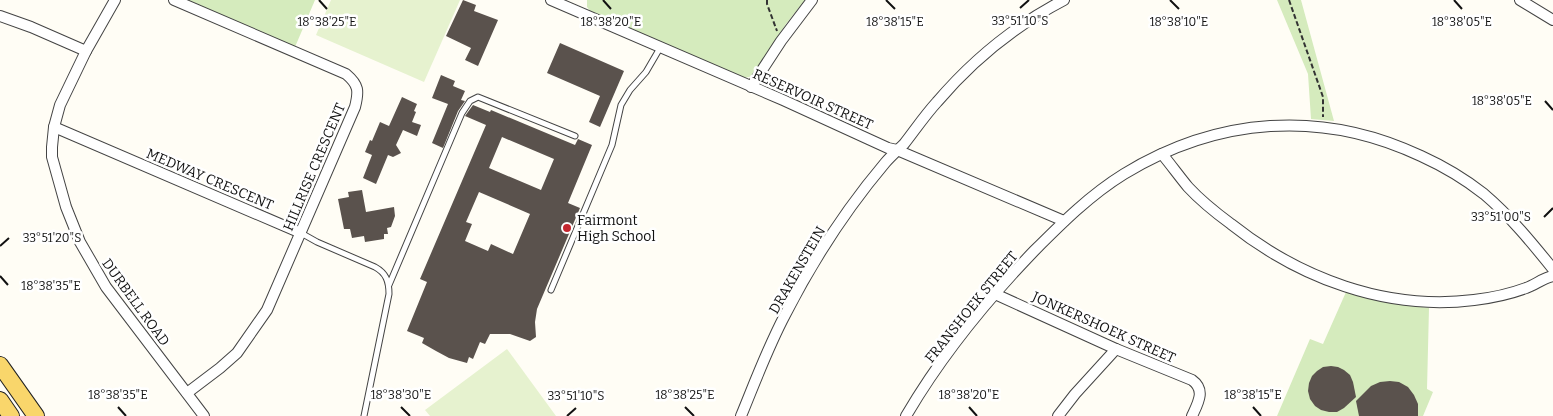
<svg xmlns="http://www.w3.org/2000/svg" width="1553" height="416" font-family="Bitter,serif">
<style>
.green{fill:#d5ebbd}
.pitch{fill:#e6f2cf}
.building{fill:#5a524d;fill-rule:evenodd}
.lines{fill:none;stroke-linecap:round;stroke-linejoin:round}
.service-casing{stroke:#444;stroke-width:7}
.minor-casing{stroke:#444;stroke-width:12}
.primary-casing{stroke:#222;stroke-width:18}
.path{stroke:#333;stroke-width:2;stroke-dasharray:5 2.5;stroke-linecap:butt}
.service{stroke:#fff;stroke-width:5}
.minor{stroke:#fff;stroke-width:10}
.primary{stroke:#f9d66b;stroke-width:16}
.ticks{fill:none;stroke:#111;stroke-width:2}
.poi-dot{fill:#c4262e;stroke:#fff;stroke-width:2}
.labels{text-anchor:middle;stroke-width:5;stroke-linejoin:round;paint-order:stroke}
.street-label{font-size:14px;fill:#111;stroke:#fff}
.poi-label{font-size:14px;fill:#111;stroke:#fff;text-anchor:start}
.ticks-label{font-size:12px;text-anchor:middle;fill:#111;stroke:#fff;stroke-width:5;stroke-linejoin:round;paint-order:stroke}
</style>
<rect width="100%" height="100%" fill="#fffdf5"/>
<g class="green">
<polygon points="187,0 315,0 295,47"/>
<polygon points="587,0 805,0 786,24 754,74 749,77 744,78 591,12 587,7"/>
<polygon points="1277,0 1301,0 1334,121 1311,119 1308,74"/>
<polygon points="1346,292 1381,301 1429,308 1427,389 1433,392 1423,416 1277,416 1310,339 1323,344"/>
</g>
<g class="pitch">
<polygon points="331,0 460,0 424,82 316,35"/>
<polygon points="507,349 556,416 430,416 425,410"/>
</g>
<g class="building">
<polygon points="463,0 476,5 474,11 498,20 478,66 465,60 471,48 446,36"/>
<polygon points="560,43 624,71 600,127 589,122 600,96 547,73"/>
<polygon points="441,75 455,81 453,86 465,91 461,100 465,101 458,111 443,148 432,143 448,104 432,98"/>
<polygon points="402,97 417,104 414,111 416,112 412,122 421,125 417,136 403,130 396,145 401,153 393,157 388,155 376,184 363,178 372,155 365,152 370,140 372,141 380,122 389,126"/>
<path d="M473,105L490,112L491,110L575,145L578,139L592,145L568,203L580,208L537,309L535,322L536,337L530,341L510,334H490L485,344L480,342L473,359L469,357L467,363L449,358L436,351L422,343L424,338L407,331L427,282L420,279L486,125L465,116ZM502,137L554,159L541,190L489,168ZM479,192L530,214L513,254L491,244L488,251L465,241L472,224L466,222Z"/>
<polygon points="362,190 366,212 394,207 395,216 391,227 387,228 388,234 384,234 384,239 365,242 364,236 352,238 350,229 344,229 338,199 349,197 348,192"/>
<polygon points="1331,366 1338,367 1344,370 1350,375 1353,382 1356,397 1344,408 1337,412 1329,412 1321,410 1315,406 1310,399 1308,391 1309,383 1312,376 1317,371 1323,367"/>
<polygon points="1390,381 1399,382 1408,387 1414,395 1418,404 1418,416 1359,416 1356,401 1371,386 1380,382"/>
</g>
<g class="lines">
<g class="service-casing">
<g id="service">
<path d="M301,233L317,242L375,267C386,273 389,281 389,294L364,416"/>
<polyline points="389,285 462,113 470,101 478,97 575,136"/>
<polyline points="551,290 612,145 621,105 630,90 646,72 660,48"/>
</g>
</g>
<g class="minor-casing">
<g id="minor">
<polyline points="115,0 86,51 60,105 54,127 52,147 52,157 66,207 80,242 106,287 204,416"/>
<path d="M174,0L346,74C359,85 359,91 355,107L267,310L237,353L220,368L187,393"/>
<polyline points="551,0 783,100 888,148 897,150 1064,221"/>
<polyline points="1520,0 1553,20"/>
<polyline points="0,16 31,27 86,51"/>
<polyline points="751,87 781,41 812,0"/>
<polyline points="54,127 301,233"/>
<path d="M1162,154C1171,165 1179,176 1188,187C1201,201 1216,213 1231,224C1299,278 1386,311 1474,300C1491,298 1510,294 1526,288C1535,285 1543,278 1553,276"/>
<path d="M995,294L1116,349L1192,380C1206,390 1198,403 1192,416"/>
<path d="M741,416C755,382 768,347 785,315C812,262 847,208 885,163C891,156 898,150 904,144C915,130 925,115 937,102C972,61 1016,25 1064,0"/>
<path d="M906,416C941,356 986,301 1034,251C1062,223 1090,195 1124,174C1217,117 1322,109 1421,156C1443,166 1465,179 1484,194C1510,216 1532,243 1553,269"/>
<polyline points="1058,416 1075,394 1116,349"/>
</g>
</g>
<g class="primary-casing">
<g id="primary">
<polyline points="0,365 36,416"/>
<polyline points="0,400 11,416"/>
</g>
</g>
<g class="path">
<polyline points="767,0 767,4 777,31"/>
<polyline points="1289,0 1323,97 1323,117"/>
</g>
<use href="#service" class="service"/>
<use href="#minor" class="minor"/>
<use href="#primary" class="primary"/>
</g>
<path class="ticks" d="M319,0L327,9M603,0L611,9M886,0L895,9M1170,0L1179,9M1454,0L1462,9M1020,8L1029,0M1545,101L1553,110M1544,217L1553,208M0,246L9,238M0,276L8,285M118,407L126,416M401,407L410,416M685,407L694,416M969,407L977,416M1253,407L1261,416M567,416L576,408"/>
<circle class="poi-dot" cx="567" cy="228" r="5"/>
<g class="labels">
<g class="street-label">
<text transform="translate(813 99) rotate(24)" y="5">RESERVOIR STREET</text>
<text transform="translate(314 167) rotate(-67)" y="5">HILLRISE CRESCENT</text>
<text transform="translate(210 179) rotate(23)" y="5">MEDWAY CRESCENT</text>
<text transform="translate(797 270) rotate(-60)" y="5">DRAKENSTEIN</text>
<text transform="translate(136 302) rotate(54)" y="5">DURBELL ROAD</text>
<text transform="translate(971 307) rotate(-51)" y="5">FRANSHOEK STREET</text>
<text transform="translate(1104 327) rotate(24)" y="5">JONKERSHOEK STREET</text>
</g>
<g class="poi-label">
<text x="577" y="225">Fairmont<tspan x="577" dy="16">High School</tspan></text>
</g>
</g>
<g class="ticks-label">
<text x="1020" y="25">33°51'10"S</text>
<text x="327" y="26">18°38'25"E</text>
<text x="611" y="26">18°38'20"E</text>
<text x="895" y="26">18°38'15"E</text>
<text x="1179" y="26">18°38'10"E</text>
<text x="1462" y="26">18°38'05"E</text>
<text x="1502" y="105">18°38'05"E</text>
<text x="1501" y="221">33°51'00"S</text>
<text x="52" y="242">33°51'20"S</text>
<text x="51" y="290">18°38'35"E</text>
<text x="118" y="399">18°38'35"E</text>
<text x="401" y="399">18°38'30"E</text>
<text x="685" y="399">18°38'25"E</text>
<text x="969" y="399">18°38'20"E</text>
<text x="1253" y="399">18°38'15"E</text>
<text x="576" y="400">33°51'10"S</text>
</g>
</svg>
